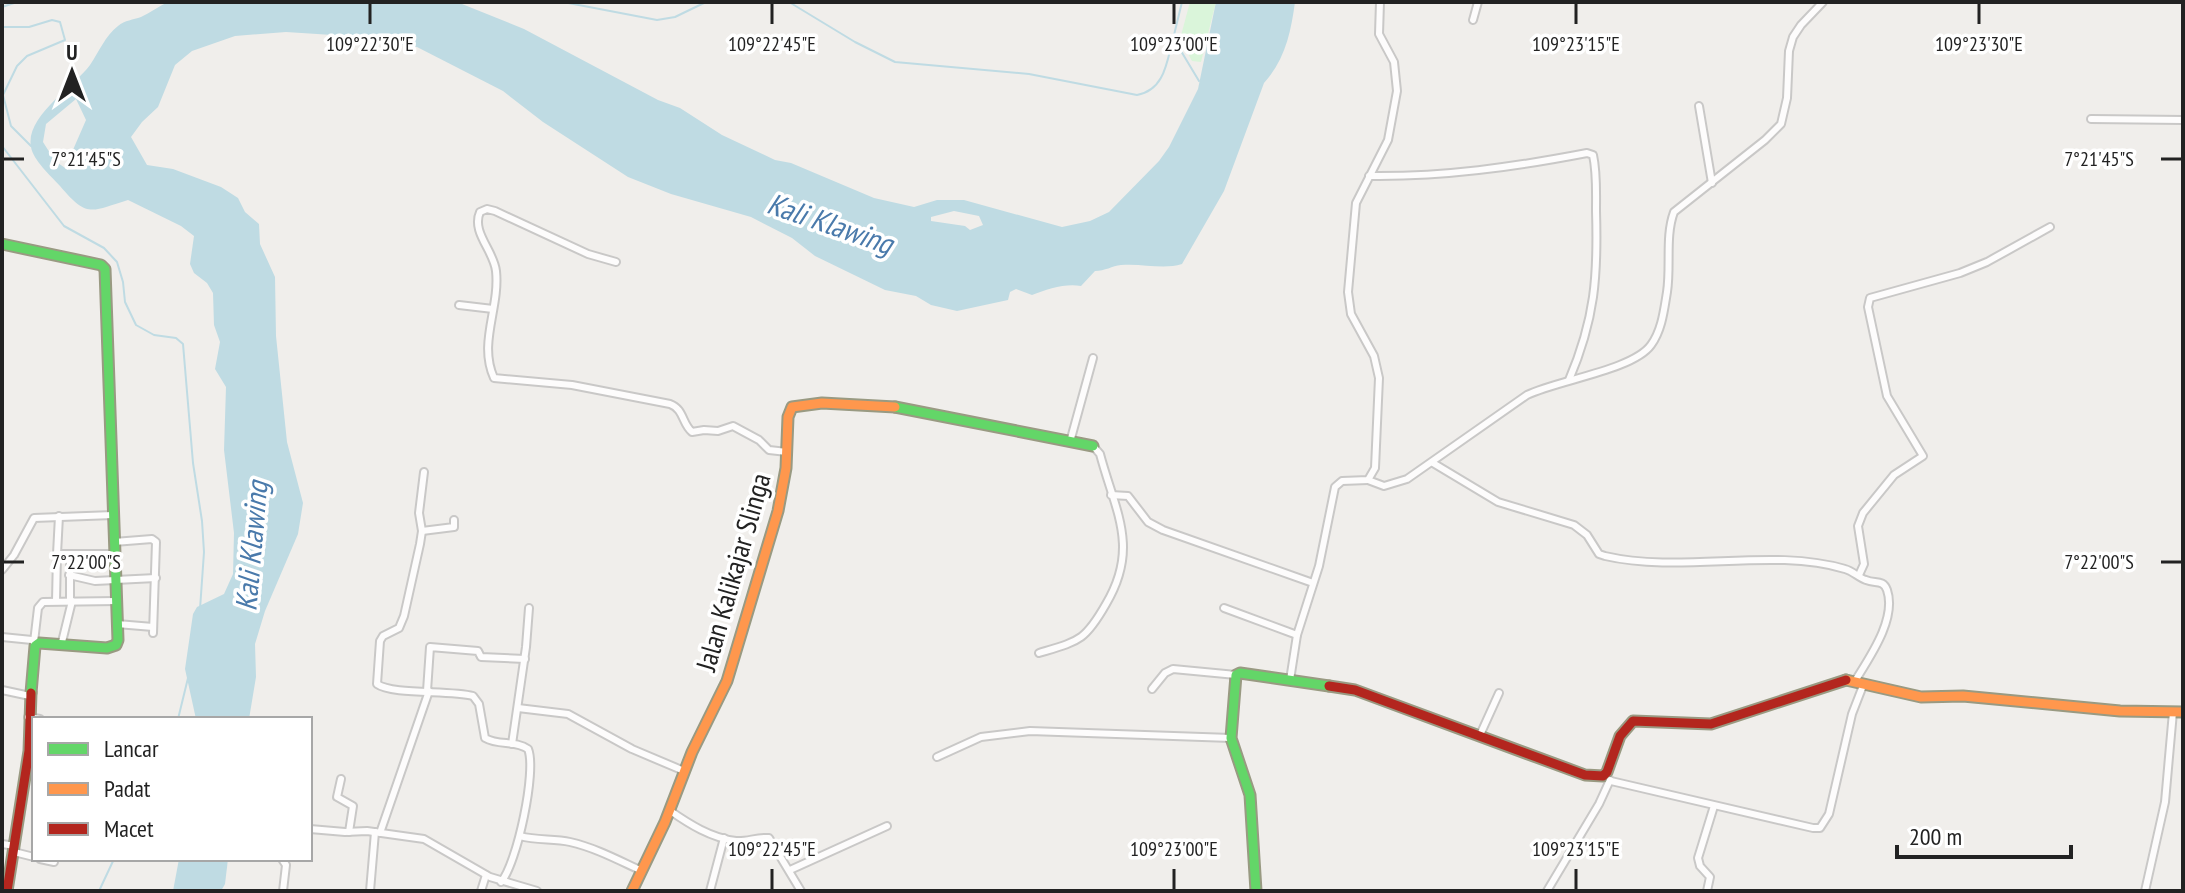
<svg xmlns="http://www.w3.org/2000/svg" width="2185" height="893" font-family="'PT Sans Narrow',sans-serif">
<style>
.park{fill:#daf5da}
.water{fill:#bfdbe3;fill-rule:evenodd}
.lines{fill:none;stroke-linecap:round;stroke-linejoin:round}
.stream{stroke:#bfdbe3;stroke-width:2}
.street-casing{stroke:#c9c8c7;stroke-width:10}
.fast-casing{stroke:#999a82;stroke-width:13}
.slow-casing{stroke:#999a82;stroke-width:13}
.jam-casing{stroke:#999a82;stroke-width:13}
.street{stroke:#fdfcfc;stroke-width:6}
.fast{stroke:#63d668;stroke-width:9}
.slow{stroke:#ff974d;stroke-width:9}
.jam{stroke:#b3261e;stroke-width:9}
.ticks{fill:none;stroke:#222;stroke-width:3}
.labels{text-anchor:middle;stroke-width:7;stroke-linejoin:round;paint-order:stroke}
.street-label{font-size:28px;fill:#222;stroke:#fff}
.water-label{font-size:30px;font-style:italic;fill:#4a7aab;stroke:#fff}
.ticks-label{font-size:20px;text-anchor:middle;fill:#222;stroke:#fff;stroke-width:7;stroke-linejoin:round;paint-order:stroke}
</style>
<rect width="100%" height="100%" fill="#f0eeeb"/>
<polygon class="park" points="1190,2 1216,2 1201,62 1192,61 1180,39"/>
<g class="water">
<path d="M168,2H457L524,29L658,100L680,108L722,135L775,160L791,163L874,198L914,207L937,200H964L1062,227L1090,221L1109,212L1159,161L1169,147L1198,89L1216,2H1295C1291,32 1285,60 1264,83L1224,191L1182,264C1163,270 1142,263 1121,265C1112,266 1105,271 1095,271L1081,286C1066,283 1047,289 1032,295L1016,289L1010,292L1008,300L957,311L931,305L916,296L885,290L815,256L792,238L751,217L671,194L628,177L543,122L503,91L417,47L348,36L286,32L235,36L192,51L175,65L158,107L142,122L131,137L147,165L173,169L221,187L238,198L245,212L259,224L260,244L275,277L276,336L287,442L303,503L298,534L265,611L255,644L256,677L249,719H196L185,669L193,614L197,607L224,594L233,574L234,533L224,450L226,387L215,369L220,342L214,325L213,293L207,283L194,273L190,264L194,236L181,226L128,200C91,211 88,219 60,186C51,176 33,160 31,147C25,116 74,87 90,65C99,52 105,36 118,26C125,20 133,20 141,17C150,13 159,6 168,2ZM76,99L86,120L69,159L68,170L55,161L43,142L46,124ZM954,211L979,216L983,225L970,230L965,226L931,221V217Z"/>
<polygon points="179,859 228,859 225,884 221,891 173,891"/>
</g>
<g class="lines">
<g class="stream">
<polyline points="563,2 657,20 675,17 706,2"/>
<path d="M789,2L855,42L895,62L1029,74L1137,95C1166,90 1167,59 1174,35"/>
<polyline points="1182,2 1174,35 1175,41 1199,81"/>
<polyline points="2,7 17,2"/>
<polyline points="2,27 29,27 52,20 60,22 65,40 27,56 17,66 3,95 11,126 31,146"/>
<polyline points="2,146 64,226 104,248 117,262 123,282 125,302 136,325 154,335 176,338 183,344 193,463 202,521 204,552 200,609"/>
<polyline points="178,719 188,678"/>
<polyline points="99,891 114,859"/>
</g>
<g class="street-casing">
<g id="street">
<polyline points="1473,20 1478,2"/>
<polyline points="1699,106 1712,183"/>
<polyline points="2091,119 2183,120"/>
<path d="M1369,176C1443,177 1514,167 1587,153L1593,155C1597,173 1596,192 1596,211C1598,276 1595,319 1569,380"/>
<path d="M616,262L588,254L495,211L487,209L480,212C471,232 494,251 496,271C500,308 478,343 494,378L572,385L670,404C684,409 682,424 692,432L704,430L718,431L733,426L759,440L769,450L787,452"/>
<polyline points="459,305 493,309"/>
<polyline points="1070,442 1093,358"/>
<path d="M1433,463L1498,502L1574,525L1587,535L1599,554L1605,556C1683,574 1771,547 1845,569C1853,571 1859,578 1866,580C1875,584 1883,579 1887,590C1897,619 1869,658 1855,681"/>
<path d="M424,472L419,513L422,531L420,544L404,616L399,628L383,636L380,641L377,684C392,695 449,690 473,696L479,704L485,738C499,746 515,740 528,749C537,770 517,864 501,882"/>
<path d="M1368,480L1384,486L1407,479L1527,395C1558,380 1633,370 1651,345C1662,330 1664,310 1667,292C1671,266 1665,236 1674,212L1765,140L1781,124L1787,98L1789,51L1793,37L1801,25L1823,2"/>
<polyline points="1111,495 1128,496 1148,522 1163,530 1313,583"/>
<polyline points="422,531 454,527 454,520"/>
<polyline points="114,542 152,539 156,542 153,633"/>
<polyline points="57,554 59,516"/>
<polyline points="2,570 14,555 34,518 113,515"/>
<polyline points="69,575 95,581 156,578"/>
<polyline points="1859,575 1864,564 1858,526 1863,513 1894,475 1923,456 1887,396 1868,307 1870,298 1960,273 1987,262 2050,227"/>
<polyline points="56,601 57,554 115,554"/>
<polyline points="70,601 70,554"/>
<polyline points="1224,608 1297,635"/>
<polyline points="117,624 153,627"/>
<polyline points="2,637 32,640 36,644"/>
<polyline points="34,642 38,608 43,602 117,601"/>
<polyline points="61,646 72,601"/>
<path d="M1039,653C1079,641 1085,641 1106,604C1140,547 1115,511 1100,454L1093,446"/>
<polyline points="1290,680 1297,635 1319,566 1335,487 1342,481 1368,480 1375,468 1379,378 1374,356 1351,314 1348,292 1356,203 1388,140 1397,91 1394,62 1379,34 1380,2"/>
<polyline points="1152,689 1165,673 1173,669 1236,675"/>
<polyline points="2,690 30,696"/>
<polyline points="427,691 430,647 478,651 481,657 525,659"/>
<polyline points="518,708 568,714 632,749 684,771"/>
<polyline points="28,717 40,719"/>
<polyline points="1480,735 1499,693"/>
<polyline points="512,744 526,647 529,608"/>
<polyline points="937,757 981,737 1030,731 1231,738"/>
<polyline points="341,779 337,797 353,806 349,832"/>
<polyline points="1611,781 1813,828 1820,828 1829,814 1852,714 1864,683"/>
<path d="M669,810C689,824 711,838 736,841C747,842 757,837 769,838L801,891"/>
<polyline points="310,829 345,832 367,831 424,839 490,877 537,891"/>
<polyline points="380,833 429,691"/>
<path d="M520,836C537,841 554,838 570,842C596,848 618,860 642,871"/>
<polyline points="2,844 15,846"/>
<polyline points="14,852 34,857"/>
<polyline points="40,859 54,862"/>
<polyline points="282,859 286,865 283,891"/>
<polyline points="790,870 887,826"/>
<polyline points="370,891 375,832"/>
<polyline points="481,891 486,875"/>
<polyline points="710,891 724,838"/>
<polyline points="1547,891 1599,804 1610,780"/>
<polyline points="1707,891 1710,877 1700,866 1698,858 1714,806"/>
<polyline points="2145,891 2165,802 2173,712"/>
</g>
</g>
<g class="fast-casing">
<g id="fast">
<polyline points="2,244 101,265 105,269 118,640 116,645 107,648 39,643 35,646 31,693"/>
<polyline points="895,407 1093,446"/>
<polyline points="1256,891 1250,795 1231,738 1236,675 1240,673 1329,686"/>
</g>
</g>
<g class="slow-casing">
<g id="slow">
<polyline points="1846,680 1921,697 1963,696 2120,711 2183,712"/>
<polyline points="632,891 665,822 692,752 727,681 778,511 786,468 788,417 792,407 822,403 895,407"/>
</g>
</g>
<g class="jam-casing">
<g id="jam">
<polyline points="1329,686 1355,690 1585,775 1603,776 1607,772 1620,736 1633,721 1711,724 1846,680"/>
<polyline points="7,891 29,751 31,693"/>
</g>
</g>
<use href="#street" class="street"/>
<use href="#fast" class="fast"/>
<use href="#slow" class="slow"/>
<use href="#jam" class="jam"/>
</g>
<path class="ticks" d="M370,4V24M772,4V24M1174,4V24M1576,4V24M1979,4V24M4,159H24M2161,159H2181M4,562H24M2161,562H2181M772,869V889M1174,869V889M1576,869V889"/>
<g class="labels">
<g class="street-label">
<text transform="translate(733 572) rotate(-74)" y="10">Jalan Kalikajar Slinga</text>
</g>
<g class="water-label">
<text transform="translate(830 224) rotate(19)" y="10">Kali Klawing</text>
<text transform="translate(252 546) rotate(-85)" y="10">Kali Klawing</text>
</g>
</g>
<g class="ticks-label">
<text x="370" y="51">109°22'30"E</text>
<text x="772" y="51">109°22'45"E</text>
<text x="1174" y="51">109°23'00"E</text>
<text x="1576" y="51">109°23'15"E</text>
<text x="1979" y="51">109°23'30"E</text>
<text x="86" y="166">7°21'45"S</text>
<text x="2099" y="166">7°21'45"S</text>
<text x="86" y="569">7°22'00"S</text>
<text x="2099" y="569">7°22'00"S</text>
<text x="772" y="856">109°22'45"E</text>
<text x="1174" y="856">109°23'00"E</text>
<text x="1576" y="856">109°23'15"E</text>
</g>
<rect width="2185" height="893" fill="none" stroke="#222222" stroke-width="8"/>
<rect x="32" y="717" width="280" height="144" fill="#ffffff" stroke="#a7a7a7" stroke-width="2"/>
<rect x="48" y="743" width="40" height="12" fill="#63d668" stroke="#a7a7a7" stroke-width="2"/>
<text x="104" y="757" font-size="24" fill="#222222">Lancar</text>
<rect x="48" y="783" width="40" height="12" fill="#ff974d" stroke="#a7a7a7" stroke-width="2"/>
<text x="104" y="797" font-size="24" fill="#222222">Padat</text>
<rect x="48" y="823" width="40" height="12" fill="#b3261e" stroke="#a7a7a7" stroke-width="2"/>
<text x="104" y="837" font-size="24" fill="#222222">Macet</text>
<g transform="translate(72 72)" stroke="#ffffff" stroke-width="6" paint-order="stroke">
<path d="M0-6L14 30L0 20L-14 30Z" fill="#222222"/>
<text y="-12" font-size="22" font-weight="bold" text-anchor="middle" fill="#222222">U</text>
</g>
<path d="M1897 845v12h174v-12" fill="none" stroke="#222222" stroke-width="4"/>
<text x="1909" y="845" font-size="24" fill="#222222" stroke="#ffffff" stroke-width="6" paint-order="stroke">200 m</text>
</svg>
